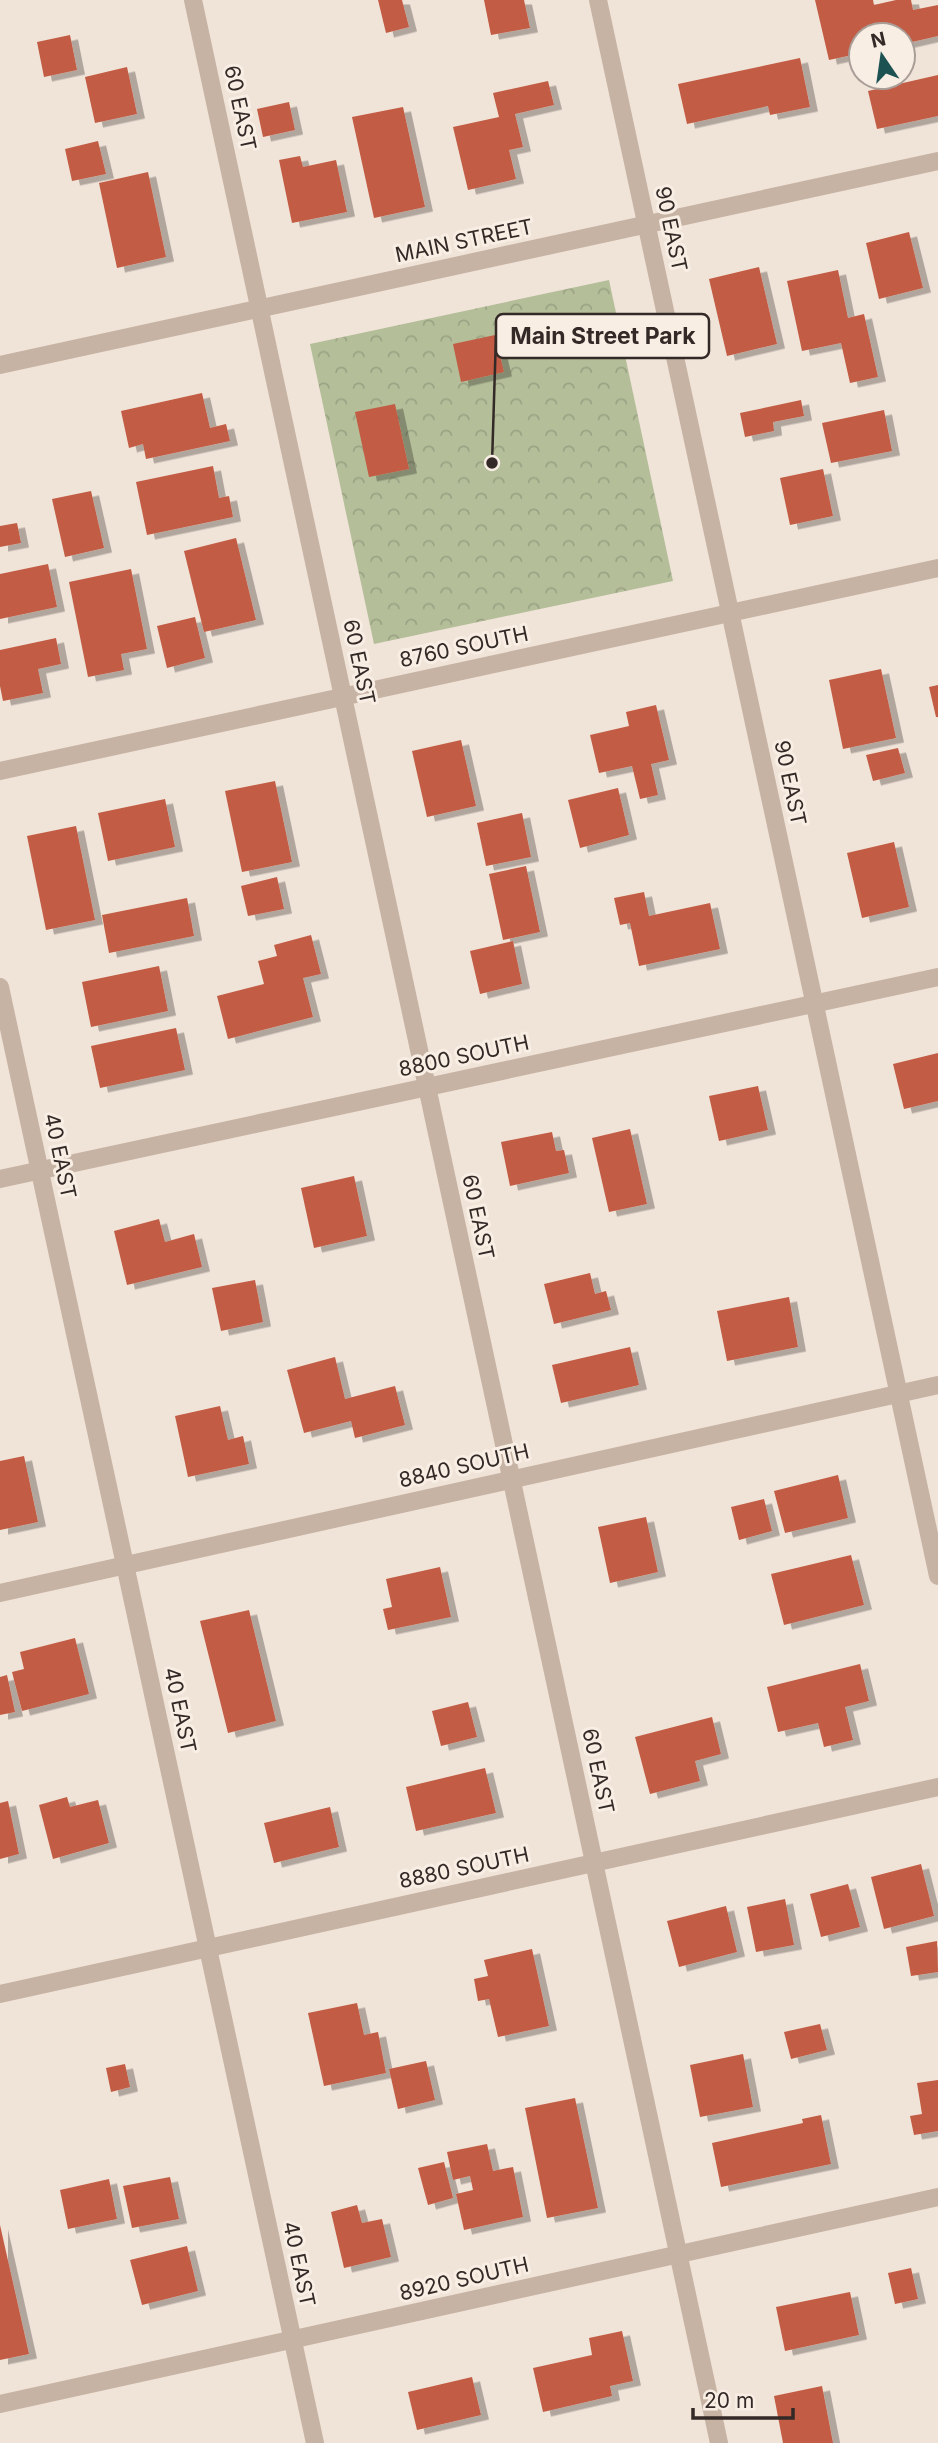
<svg xmlns="http://www.w3.org/2000/svg" width="938" height="2443" font-family="Inter,sans-serif">
<style>
.park{fill:url(#park-crowns)}
.building{fill:#c25c44;filter:url(#shadow)}
.lines{fill:none;stroke-linecap:round;stroke-linejoin:round}
.minor{stroke:#c7b3a4;stroke-width:18}
.labels{text-anchor:middle;stroke-width:6;stroke-linejoin:round;paint-order:stroke}
.street-label{font-size:21px;fill:#332926;stroke:#f8eee4}
.leader{fill:none;stroke:#332926;stroke-width:2.5}
.callout-dot{fill:#332926;stroke:#f8eee4;stroke-width:2.5}
.callout{fill:#f8eee4;stroke:#332926;stroke-width:2.5}
.callout-label{font-size:23px;text-anchor:middle;font-weight:bold;fill:#332926}
</style>
<defs>
<pattern id="park-crowns" width="20" height="18" patternUnits="userSpaceOnUse" patternTransform="scale(1.75)"><rect width="20" height="18" fill="#b4be99"/><path d="M2 6a3 3 0 1 1 6 0M12 15a3 3 0 1 1 6 0" fill="none" stroke="#9ba384"/></pattern>
<filter id="shadow"><feDropShadow dx="8" dy="4.5" stdDeviation="0" flood-color="#0004"/></filter>
</defs>
<rect width="100%" height="100%" fill="#f0e3d8"/>
<polygon class="park" points="609,280 673,581 374,644 310,344"/>
<g class="building">
<polygon points="378,0 402,0 409,27 386,33"/>
<polygon points="484,0 524,0 530,28 491,35"/>
<polygon points="815,0 873,0 874,5 896,0 911,0 913,10 938,5 938,36 903,44 903,35 861,35 861,53 829,60"/>
<polygon points="70,35 77,70 44,77 37,42"/>
<polygon points="800,58 810,107 770,115 768,106 687,124 678,84"/>
<polygon points="127,67 137,114 95,123 85,77"/>
<polygon points="938,75 938,116 877,129 868,91"/>
<polygon points="548,81 554,105 515,114 523,147 509,150 516,179 468,190 453,127 499,117 493,93"/>
<polygon points="289,102 295,130 263,137 257,109"/>
<polygon points="403,107 425,207 374,218 352,117"/>
<polygon points="98,141 106,174 72,181 65,149"/>
<polygon points="300,156 303,167 336,160 347,212 292,223 279,160"/>
<polygon points="148,172 166,257 117,268 99,183"/>
<polygon points="909,232 923,288 879,299 866,243"/>
<polygon points="759,267 777,344 727,356 709,279"/>
<polygon points="838,270 848,318 864,314 878,377 850,383 841,343 802,351 787,281"/>
<polygon points="495,335 504,372 461,382 453,344"/>
<polygon points="202,393 210,428 226,424 230,441 146,459 143,444 129,448 121,411"/>
<polygon points="801,400 804,416 773,422 774,431 745,437 740,413"/>
<polygon points="395,404 409,469 369,477 355,412"/>
<polygon points="884,410 892,451 831,463 822,423"/>
<polygon points="213,466 219,498 229,496 233,517 147,535 136,482"/>
<polygon points="823,469 833,516 790,525 780,478"/>
<polygon points="91,491 104,548 65,557 52,499"/>
<polygon points="17,523 21,543 0,547 0,526"/>
<polygon points="236,538 256,620 204,632 184,551"/>
<polygon points="48,564 57,607 0,619 0,574"/>
<polygon points="131,569 147,649 121,654 124,670 88,677 69,582"/>
<polygon points="195,617 205,658 167,668 157,626"/>
<polygon points="56,638 61,664 38,669 43,693 3,701 0,686 0,650"/>
<polygon points="881,669 896,738 843,749 829,680"/>
<polygon points="938,685 938,717 936,717 929,687"/>
<polygon points="656,705 669,760 651,764 658,795 640,799 632,766 599,773 590,735 629,726 626,712"/>
<polygon points="461,740 476,806 427,817 412,751"/>
<polygon points="898,748 905,773 873,781 866,755"/>
<polygon points="275,781 292,862 242,872 225,791"/>
<polygon points="618,788 629,835 580,848 568,800"/>
<polygon points="165,799 175,847 108,861 98,813"/>
<polygon points="522,813 531,857 486,866 477,823"/>
<polygon points="76,826 95,920 46,930 27,836"/>
<polygon points="894,842 909,907 862,918 847,853"/>
<polygon points="526,866 540,932 503,940 489,874"/>
<polygon points="277,877 284,909 248,916 241,886"/>
<polygon points="644,892 649,916 710,903 720,949 639,966 630,923 620,925 614,898"/>
<polygon points="187,898 194,936 109,953 102,915"/>
<polygon points="311,935 321,974 303,978 313,1017 228,1039 217,996 264,984 258,961 277,956 274,945"/>
<polygon points="513,941 522,984 480,994 470,951"/>
<polygon points="159,966 168,1011 91,1027 82,982"/>
<polygon points="176,1028 185,1070 100,1088 91,1046"/>
<polygon points="938,1053 938,1101 904,1109 893,1064"/>
<polygon points="758,1086 768,1130 719,1141 709,1096"/>
<polygon points="630,1129 647,1204 609,1212 592,1138"/>
<polygon points="552,1132 556,1151 564,1150 569,1173 510,1186 501,1142"/>
<polygon points="354,1176 367,1236 314,1248 301,1188"/>
<polygon points="159,1219 165,1242 194,1234 202,1267 127,1285 114,1231"/>
<polygon points="590,1273 595,1294 606,1291 611,1310 554,1324 544,1284"/>
<polygon points="255,1280 263,1322 221,1331 212,1288"/>
<polygon points="789,1297 798,1347 727,1361 717,1311"/>
<polygon points="630,1347 639,1385 561,1403 552,1365"/>
<polygon points="335,1357 345,1399 395,1386 405,1425 355,1438 351,1421 304,1433 287,1370"/>
<polygon points="220,1406 228,1440 243,1436 249,1464 188,1477 175,1416"/>
<polygon points="24,1456 38,1522 0,1530 0,1461"/>
<polygon points="838,1475 848,1518 785,1533 774,1491"/>
<polygon points="764,1499 772,1531 739,1540 731,1507"/>
<polygon points="646,1517 658,1572 610,1583 598,1527"/>
<polygon points="851,1555 864,1605 784,1625 771,1574"/>
<polygon points="440,1567 451,1617 388,1630 383,1609 392,1607 386,1579"/>
<polygon points="249,1610 276,1721 228,1733 200,1621"/>
<polygon points="75,1638 89,1694 22,1711 12,1672 24,1669 20,1652"/>
<polygon points="860,1664 869,1701 845,1707 853,1740 824,1747 818,1723 778,1732 767,1687"/>
<polygon points="7,1675 15,1712 0,1715 0,1677"/>
<polygon points="468,1702 477,1737 441,1746 432,1711"/>
<polygon points="712,1717 721,1754 695,1761 700,1781 650,1794 635,1737"/>
<polygon points="485,1768 496,1813 416,1831 406,1787"/>
<polygon points="67,1797 70,1807 98,1800 109,1843 53,1859 39,1805"/>
<polygon points="8,1801 19,1854 0,1859 0,1803"/>
<polygon points="330,1807 339,1847 274,1863 264,1823"/>
<polygon points="921,1864 934,1916 884,1929 871,1877"/>
<polygon points="848,1884 860,1927 821,1937 810,1894"/>
<polygon points="785,1899 794,1945 756,1952 747,1907"/>
<polygon points="726,1906 737,1952 679,1967 667,1921"/>
<polygon points="937,1941 938,1972 911,1976 906,1947"/>
<polygon points="532,1949 549,2026 498,2037 489,1999 478,2001 474,1979 488,1976 484,1960"/>
<polygon points="357,2003 364,2035 378,2032 386,2073 324,2086 308,2013"/>
<polygon points="820,2024 827,2050 791,2059 784,2032"/>
<polygon points="743,2054 753,2107 700,2117 690,2065"/>
<polygon points="426,2061 435,2100 398,2109 389,2069"/>
<polygon points="125,2064 130,2087 111,2092 106,2068"/>
<polygon points="938,2080 938,2131 914,2135 910,2116 922,2114 917,2083"/>
<polygon points="575,2098 598,2208 547,2218 525,2108"/>
<polygon points="821,2115 831,2164 721,2187 712,2143 803,2123 802,2119"/>
<polygon points="487,2144 493,2171 513,2167 523,2217 464,2230 456,2194 473,2190 470,2176 453,2180 447,2152"/>
<polygon points="444,2162 453,2198 428,2205 418,2168"/>
<polygon points="170,2177 179,2219 132,2228 123,2186"/>
<polygon points="109,2179 117,2219 68,2229 60,2190"/>
<polygon points="357,2205 362,2223 382,2219 391,2257 344,2268 331,2212"/>
<polygon points="0,2225 29,2354 0,2360"/>
<polygon points="187,2246 198,2291 142,2305 130,2260"/>
<polygon points="911,2268 918,2299 895,2304 888,2273"/>
<polygon points="850,2292 859,2335 785,2351 776,2307"/>
<polygon points="622,2331 633,2381 610,2386 612,2396 543,2412 533,2368 592,2355 589,2338"/>
<polygon points="472,2377 481,2415 417,2430 408,2392"/>
<polygon points="822,2386 833,2443 783,2443 774,2396"/>
</g>
<g class="lines">
<g class="minor">
<polyline points="193,0 719,2443"/>
<polyline points="598,0 938,1576"/>
<polyline points="0,365 938,161"/>
<polyline points="0,771 938,568"/>
<polyline points="0,987 315,2443"/>
<polyline points="0,1179 938,977"/>
<polyline points="0,1593 938,1385"/>
<polyline points="0,1994 938,1787"/>
<polyline points="0,2404 938,2197"/>
</g>
</g>
<g class="labels">
<g class="street-label">
<text transform="translate(240 108) rotate(78)" y="7">60 EAST</text>
<text transform="translate(671 229) rotate(78)" y="7">90 EAST</text>
<text transform="translate(464 241) rotate(-12)" y="7">MAIN STREET</text>
<text transform="translate(464 647) rotate(-12)" y="7">8760 SOUTH</text>
<text transform="translate(359 662) rotate(78)" y="7">60 EAST</text>
<text transform="translate(790 783) rotate(78)" y="7">90 EAST</text>
<text transform="translate(464 1056) rotate(-12)" y="7">8800 SOUTH</text>
<text transform="translate(60 1156) rotate(78)" y="7">40 EAST</text>
<text transform="translate(478 1217) rotate(78)" y="7">60 EAST</text>
<text transform="translate(464 1466) rotate(-13)" y="7">8840 SOUTH</text>
<text transform="translate(180 1710) rotate(78)" y="7">40 EAST</text>
<text transform="translate(598 1771) rotate(78)" y="7">60 EAST</text>
<text transform="translate(464 1868) rotate(-12)" y="7">8880 SOUTH</text>
<text transform="translate(299 2264) rotate(78)" y="7">40 EAST</text>
<text transform="translate(464 2279) rotate(-13)" y="7">8920 SOUTH</text>
</g>
</g>
<path class="leader" d="M492 463L496 336"/>
<circle class="callout-dot" cx="492" cy="463" r="7"/>
<rect class="callout" x="496" y="314" width="213" height="44" rx="7"/>
<g class="callout-label">
<text x="603" y="344">Main Street Park</text>
</g>
<g transform="translate(882 56) rotate(347)"><circle r="33" fill="#f8eee4" stroke="#a99f98" stroke-width="2"/>
<path d="M0-5L12 26L0 18L-12 26Z" fill="#1d5253"/>
<text y="-10" font-size="19" font-weight="bold" text-anchor="middle" fill="#332926">N</text>
</g>
<path d="M693 2408v10h100v-10" fill="none" stroke="#332926" stroke-width="3.5"/>
<text x="704" y="2408" font-size="21" fill="#332926" stroke="#f8eee4" stroke-width="5" paint-order="stroke">20 m</text>
</svg>
